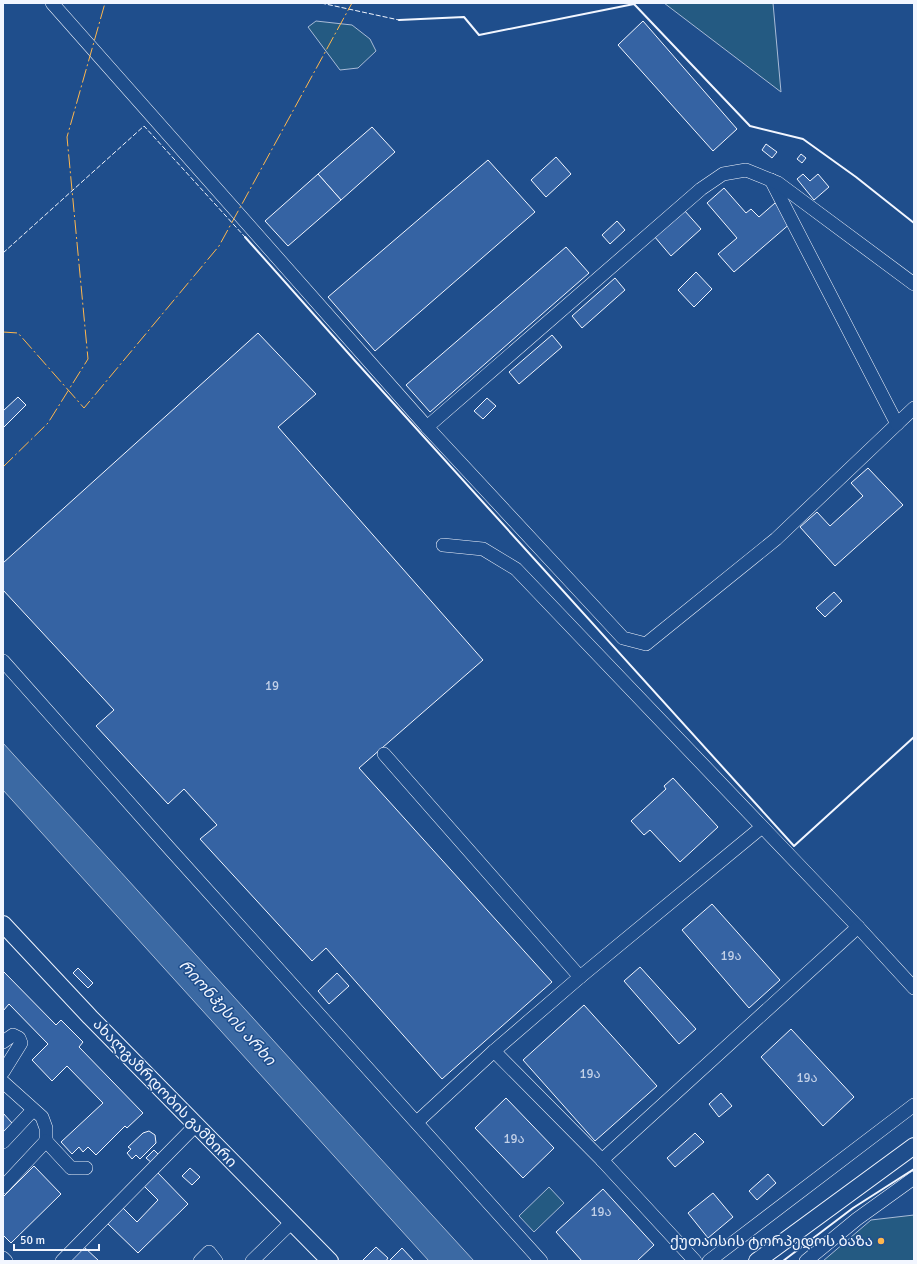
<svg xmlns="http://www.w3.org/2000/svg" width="917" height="1264" font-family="Signika,'Noto Sans Georgian',sans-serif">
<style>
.green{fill:#245a82;stroke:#a8bbd7}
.water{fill:#3b69a3;stroke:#a8bbd7}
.building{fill:#3563a3;stroke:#f2f6ff}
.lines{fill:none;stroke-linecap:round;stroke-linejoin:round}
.minor-casing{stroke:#f2f6ff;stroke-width:14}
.major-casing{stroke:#f2f6ff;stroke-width:18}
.minor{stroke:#1f4e8c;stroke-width:13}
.major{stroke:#1f4e8c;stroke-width:16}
.fence{stroke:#f2f6ff;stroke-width:1;stroke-dasharray:5 2;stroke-linecap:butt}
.wall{stroke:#f2f6ff;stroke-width:2}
.power{stroke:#ffb74d;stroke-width:1;stroke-dasharray:14 3 2 3;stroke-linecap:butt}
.poi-dot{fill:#ffb74d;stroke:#1f4e8c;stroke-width:1.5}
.labels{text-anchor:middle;stroke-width:3;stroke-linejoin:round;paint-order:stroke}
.number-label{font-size:13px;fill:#c3d1e8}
.street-label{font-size:15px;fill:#f2f6ff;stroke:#1f4e8c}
.poi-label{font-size:15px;fill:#f2f6ff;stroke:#1f4e8c;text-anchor:end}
.water-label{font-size:16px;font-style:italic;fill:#f2f6ff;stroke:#1f4e8c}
</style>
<rect width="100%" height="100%" fill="#1f4e8c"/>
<g class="green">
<polygon points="664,3 773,3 781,92"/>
<polygon points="316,21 352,25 370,39 376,51 358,68 340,70 308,27"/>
<polygon points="549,1187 564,1203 534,1232 519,1216"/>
<polygon points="914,1215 914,1261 823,1261 871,1220"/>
</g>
<path class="water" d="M3,743C161,915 316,1089 474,1261H429L3,790Z"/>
<g class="building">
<polygon points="643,21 737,129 713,151 618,45"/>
<polygon points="372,127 395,152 341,200 318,174"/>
<polygon points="766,144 777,152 772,158 762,150"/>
<polygon points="801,154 806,158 802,163 797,159"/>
<polygon points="556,157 571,174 546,197 531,180"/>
<polygon points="488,160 535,212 375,351 328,297"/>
<polygon points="318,174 341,200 288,246 265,221"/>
<polygon points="803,174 810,181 818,174 829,187 814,200 797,179"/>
<polygon points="724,188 746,213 751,209 759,217 775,203 792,222 734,272 718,254 737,238 707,203"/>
<polygon points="684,210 701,229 671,256 654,236"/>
<polygon points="617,221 625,230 610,244 602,235"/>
<polygon points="566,247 589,273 430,412 406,385"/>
<polygon points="696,272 712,289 694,307 678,290"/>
<polygon points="615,278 625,290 582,328 572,316"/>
<polygon points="258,333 316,394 278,427 483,660 359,768 552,982 442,1079 326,948 312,961 200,839 217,825 184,789 168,804 96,726 114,710 3,590 3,563"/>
<polygon points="552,335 562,347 519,384 509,372"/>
<polygon points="18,397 26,405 3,428 3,411"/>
<polygon points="487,398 496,406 483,419 474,411"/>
<polygon points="868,468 903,505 835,566 800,527 817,512 830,526 863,496 851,483"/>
<polygon points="834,592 842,601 825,617 816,608"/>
<polygon points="673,778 718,827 680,862 650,830 644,835 631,821 666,789 664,786"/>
<polygon points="712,904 780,980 749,1008 682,930"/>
<polygon points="640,967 696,1029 679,1044 624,981"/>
<polygon points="78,968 93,983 88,988 73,973"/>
<polygon points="3,971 56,1025 61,1020 83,1042 79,1047 143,1113 127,1128 125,1126 96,1155 88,1147 83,1152 79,1147 72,1154 61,1142 103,1103 67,1066 52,1081 32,1060 48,1044 9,1004 3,1011"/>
<polygon points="337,973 349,986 329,1004 318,991"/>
<polygon points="584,1005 657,1086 595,1141 523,1060"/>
<polygon points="791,1029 854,1097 823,1126 761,1057"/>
<polygon points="721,1093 732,1106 719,1117 709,1104"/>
<polygon points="506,1098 554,1148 523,1178 475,1128"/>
<polygon points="3,1113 12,1123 3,1132"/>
<polygon points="149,1131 155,1135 156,1143 140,1159 136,1155 132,1159 127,1153 131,1149 128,1147 143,1133"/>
<polygon points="695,1133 704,1142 675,1167 667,1158"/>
<polygon points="154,1150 159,1155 152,1163 146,1158"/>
<polygon points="34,1166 61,1194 11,1243 3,1235 3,1197"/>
<polygon points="190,1168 200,1177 192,1185 182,1176"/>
<polygon points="157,1172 188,1204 138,1253 107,1223 123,1208 137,1222 158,1200 143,1185"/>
<polygon points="768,1174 776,1183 757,1200 749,1191"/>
<polygon points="603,1189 654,1245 637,1261 582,1261 556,1232"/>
<polygon points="713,1193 733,1217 708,1238 688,1213"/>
<polygon points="83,1246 99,1261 74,1261 71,1258"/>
<polygon points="376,1247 388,1258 386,1261 364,1261 363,1260"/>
<polygon points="402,1248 414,1261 389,1261"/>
</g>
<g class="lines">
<g class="minor-casing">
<g id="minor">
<polyline points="52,3 427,427 623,638 646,644 776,539 897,424 771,180"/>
<polyline points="897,424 914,408"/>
<polyline points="427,427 701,189 723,174 746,170 778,183 914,284"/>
<polyline points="443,545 483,549 516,569 858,927 914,988"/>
<polyline points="3,661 170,849 541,1261"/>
<polyline points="384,754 580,977"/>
<polyline points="3,1042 13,1035 19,1038 21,1043 3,1072"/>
<polyline points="3,1082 42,1117 46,1128 46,1141"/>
<polyline points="417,1122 494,1051"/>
<polyline points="3,1142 33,1110"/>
<polyline points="602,1160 858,927"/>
<polyline points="3,1187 46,1141 71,1168 86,1168"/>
<polyline points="3,1258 6,1261"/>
<polyline points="62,1261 196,1125"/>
<polyline points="200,1261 209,1252 216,1261"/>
<polyline points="252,1261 292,1222"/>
<polyline points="695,1261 602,1160 494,1051 580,977 762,827"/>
<polyline points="709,1261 914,1105"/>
<polyline points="806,1261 857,1219 914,1178"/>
</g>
</g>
<g class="major-casing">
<g id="major">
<polyline points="3,924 90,1017 330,1261"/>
<polyline points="757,1261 914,1146"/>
</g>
</g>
<use href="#minor" class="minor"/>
<use href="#major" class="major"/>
<g class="fence">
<polyline points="321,3 399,20"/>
<polyline points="3,253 144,126 245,237"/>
</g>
<g class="wall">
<polyline points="399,20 464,17 479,35 634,4 750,126 803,139 856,177 914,223"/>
<polyline points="245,237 357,363 794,846 914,737"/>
<polyline points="783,1261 853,1208 914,1169"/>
</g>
<g class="power">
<polyline points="3,332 18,333 84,408 219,246 352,3"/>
<polyline points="3,467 48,423 88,359 67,137 105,3"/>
</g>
</g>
<circle class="poi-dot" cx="881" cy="1241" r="4"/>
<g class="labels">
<g class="number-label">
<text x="272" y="690">19</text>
<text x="731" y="960">19ა</text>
<text x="590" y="1078">19ა</text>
<text x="807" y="1082">19ა</text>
<text x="514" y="1143">19ა</text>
<text x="601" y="1216">19ა</text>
</g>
<g class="street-label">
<text transform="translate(165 1093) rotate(46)" y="5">ახალგაზრდობის გამზირი</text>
</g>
<g class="poi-label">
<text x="873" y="1246">ქუთაისის ტორპედოს ბაზა</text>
</g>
<g class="water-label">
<text transform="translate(228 1012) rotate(48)" y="6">რიონჰესის არხი</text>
</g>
</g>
<rect width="917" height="1264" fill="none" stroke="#f2f6ff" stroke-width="8"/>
<path d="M14 1244v6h85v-6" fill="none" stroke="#f2f6ff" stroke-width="2"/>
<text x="20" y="1244" font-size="12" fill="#f2f6ff" stroke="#1f4e8c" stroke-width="3" paint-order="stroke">50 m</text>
</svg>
